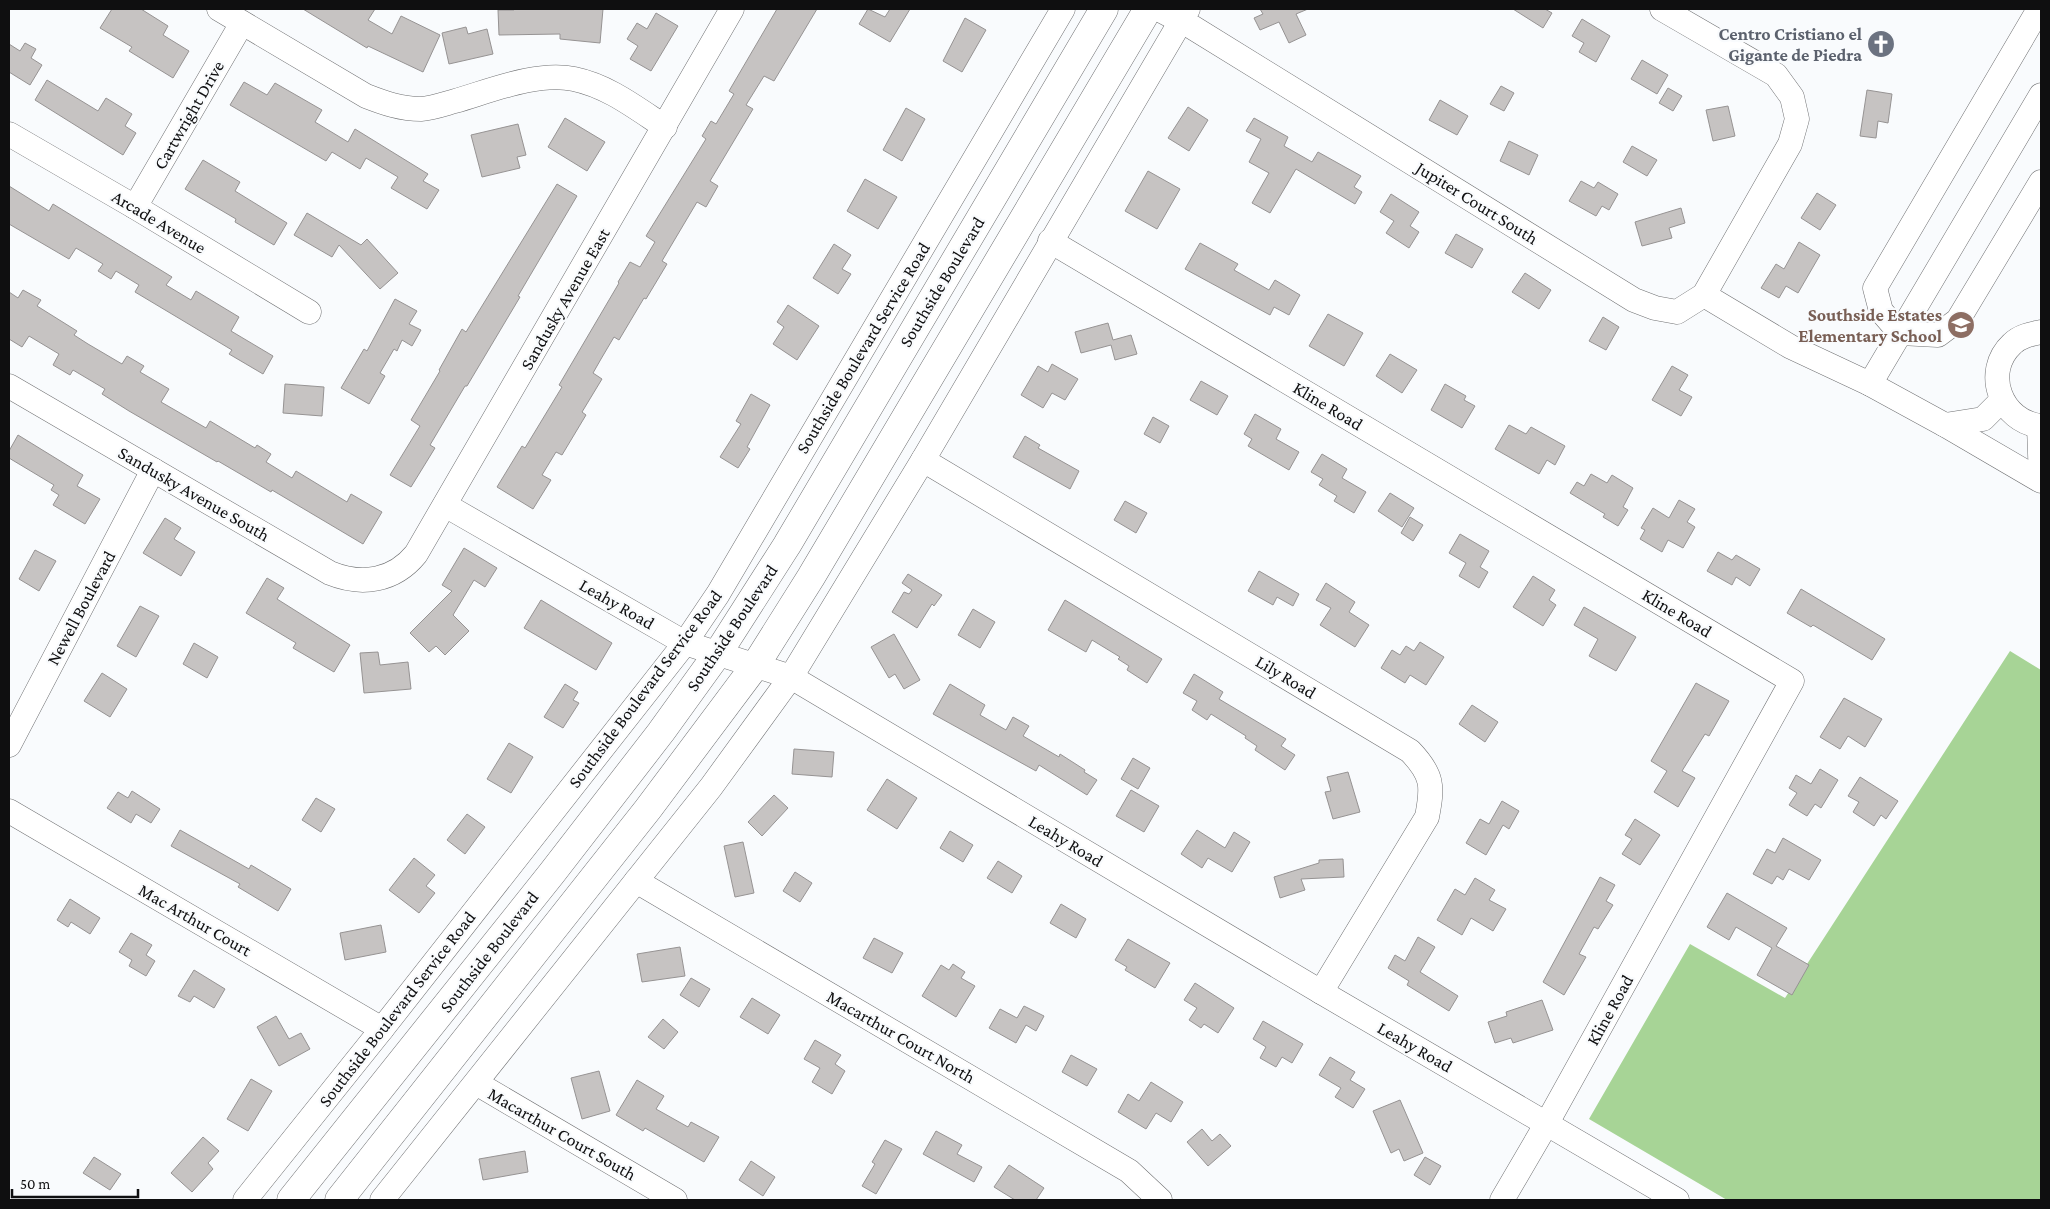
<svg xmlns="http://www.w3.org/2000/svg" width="2050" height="1209" font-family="'Crimson Pro',serif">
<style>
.forest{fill:#a7d496}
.building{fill:#c6c3c2;stroke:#969393}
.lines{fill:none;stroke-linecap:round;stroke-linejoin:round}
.minor-casing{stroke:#707173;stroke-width:25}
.highway-casing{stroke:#707173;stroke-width:29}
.minor{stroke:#fff;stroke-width:24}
.highway{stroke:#fff;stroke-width:28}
.labels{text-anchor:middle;stroke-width:4.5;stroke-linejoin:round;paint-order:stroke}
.worship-label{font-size:18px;font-weight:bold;fill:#5b616d;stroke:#f9fbfd;text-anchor:end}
.street-label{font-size:18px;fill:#0f0f10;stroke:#f9fbfd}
.education-label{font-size:18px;font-weight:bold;fill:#785e54;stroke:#f9fbfd;text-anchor:end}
</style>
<rect width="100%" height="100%" fill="#f9fbfd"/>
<polygon class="forest" points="2010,651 2041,670 2041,1200 1727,1200 1589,1119 1690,944 1785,998"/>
<g class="building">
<polygon points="112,9 141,9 168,26 163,35 189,51 173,78 129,51 132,47 100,28"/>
<polygon points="303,9 375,9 368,20 392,34 401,16 440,35 423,72 368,46 367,48"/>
<polygon points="514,9 603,9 600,43 560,39 560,34 499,35 498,10 514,10"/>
<polygon points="777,9 817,9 774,81 764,76 746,105 753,109 710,181 718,186 706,207 697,202 662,261 667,264 646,299 644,298 619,340 614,337 601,359 593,373 602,379 582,412 586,415 562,455 556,452 542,475 551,480 533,509 497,487 522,446 525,448 562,387 559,385 619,283 618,282 630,262 640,267 655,242 646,236 706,139 702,136 711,121 716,124 734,94 729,91"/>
<polygon points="868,9 885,17 890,9 910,9 890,42 859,24"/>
<polygon points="1260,9 1308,9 1296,14 1306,35 1289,43 1279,22 1260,30 1254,18 1263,14"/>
<polygon points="1513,9 1545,9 1552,13 1543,28"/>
<polygon points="656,13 678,26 651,71 630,59 638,46 627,39 637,23 647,29"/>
<polygon points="965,18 986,30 962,72 943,61"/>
<polygon points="1582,19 1610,36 1596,62 1579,52 1584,43 1572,36"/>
<polygon points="466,27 468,34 487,29 493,54 449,64 442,33"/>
<polygon points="25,43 36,49 31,58 42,65 30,85 9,72 9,44 20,51"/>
<polygon points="1642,60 1668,75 1657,94 1631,79"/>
<polygon points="47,80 98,111 106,98 132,114 125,126 136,133 123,155 35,100"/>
<polygon points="244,82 267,95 275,83 322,110 315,122 348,142 355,129 428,174 423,181 439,190 427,209 391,188 398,177 366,158 360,169 332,152 326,161 230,105"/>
<polygon points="1501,86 1514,93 1504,111 1490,104"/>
<polygon points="1668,88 1682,96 1673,111 1659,103"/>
<polygon points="1867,90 1892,94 1888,123 1878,121 1876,138 1860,136"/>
<polygon points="1440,100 1468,116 1457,135 1429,120"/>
<polygon points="1728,106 1735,136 1713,141 1706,110"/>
<polygon points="1188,107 1208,120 1189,151 1168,138"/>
<polygon points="906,108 925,119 902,161 883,150"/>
<polygon points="565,118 605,142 587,171 548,147"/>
<polygon points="1254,118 1288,137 1284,146 1312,162 1318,152 1361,176 1354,187 1362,192 1355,204 1296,169 1270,213 1252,203 1269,173 1249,162 1261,139 1246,131"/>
<polygon points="518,124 526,155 517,157 520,168 482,177 471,135"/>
<polygon points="1509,141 1538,155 1529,175 1500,161"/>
<polygon points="1632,146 1657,160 1647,176 1623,162"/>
<polygon points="203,160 240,182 235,191 287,223 274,245 235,222 236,219 185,189"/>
<polygon points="1148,171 1180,189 1157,229 1125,211"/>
<polygon points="865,179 897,197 878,229 847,211"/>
<polygon points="1581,181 1594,188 1598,182 1618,194 1609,210 1602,206 1596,216 1569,201"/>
<polygon points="557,184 577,196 518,296 520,297 467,386 465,386 430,445 435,448 411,487 390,475 420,426 411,420 440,371 439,370 462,329 466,332"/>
<polygon points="9,186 49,211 53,204 172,277 166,285 191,300 196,291 239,317 231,331 273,356 263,374 229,354 232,350 135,292 139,285 116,271 111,279 98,271 103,264 76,248 69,259 9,224"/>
<polygon points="1817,193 1836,205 1820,230 1801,218"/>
<polygon points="1391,194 1419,212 1410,226 1419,232 1409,248 1386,233 1394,221 1380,212"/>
<polygon points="1681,208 1685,223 1669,228 1672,238 1642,246 1635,222"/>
<polygon points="307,213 361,245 367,239 398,273 380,289 339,245 332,257 294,235"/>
<polygon points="1456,234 1483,249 1472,268 1445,253"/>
<polygon points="1799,242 1820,255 1798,293 1786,286 1779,298 1761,288 1776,264 1784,269"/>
<polygon points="1200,243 1238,264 1234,270 1269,290 1275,280 1300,295 1289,315 1274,307 1270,315 1185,269"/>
<polygon points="834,244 851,255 842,269 851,274 838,294 813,278"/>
<polygon points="1525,273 1551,290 1539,309 1512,292"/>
<polygon points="23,290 41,300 37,306 77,331 74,335 88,344 122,364 127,356 144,366 140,372 169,389 161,402 206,428 210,421 255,448 257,445 271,454 266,462 292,478 296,471 347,502 351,494 382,512 363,544 272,490 271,492 218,461 217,462 129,411 102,394 105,389 73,370 70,375 53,365 59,354 29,336 22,347 9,339 9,292 18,298"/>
<polygon points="395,299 417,311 409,324 421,330 412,346 402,340 397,351 394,349 380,373 385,376 369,404 341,388 364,349 367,351"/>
<polygon points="788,305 819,326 797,360 773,344 784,327 777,322"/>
<polygon points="1328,314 1363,333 1344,366 1309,346"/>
<polygon points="1603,317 1619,327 1606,350 1589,341"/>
<polygon points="1108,323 1113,340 1131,335 1137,354 1115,360 1111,345 1081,353 1075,332"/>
<polygon points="1390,354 1417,370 1402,393 1376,376"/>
<polygon points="1052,364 1078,379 1065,400 1052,393 1043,408 1021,395 1038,366 1048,372"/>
<polygon points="1672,366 1688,375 1679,390 1692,397 1681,416 1652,400"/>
<polygon points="1201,381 1228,396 1217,415 1190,400"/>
<polygon points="285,384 324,387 322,416 283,413"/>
<polygon points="1445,384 1466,396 1464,400 1475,406 1462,428 1431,410"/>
<polygon points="751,394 770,405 747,447 750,449 738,468 720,457 741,424 736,421"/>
<polygon points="1255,414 1281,429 1276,439 1299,452 1289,470 1248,446 1252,439 1244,434"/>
<polygon points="1153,417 1169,426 1160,443 1144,434"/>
<polygon points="1509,425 1526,434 1531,427 1565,446 1555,465 1547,460 1539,474 1495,449"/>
<polygon points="18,435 83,475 77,486 100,499 85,524 53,505 59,495 51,490 54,485 9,458 9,451"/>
<polygon points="1025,436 1040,445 1038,448 1079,471 1070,489 1013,457"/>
<polygon points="1322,454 1347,469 1342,478 1366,492 1354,513 1334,501 1337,496 1319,485 1323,479 1311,472"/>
<polygon points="1591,474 1607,483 1612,475 1633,488 1623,507 1628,510 1618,526 1603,517 1605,514 1570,493 1577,482 1584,486"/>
<polygon points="1390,493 1414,508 1402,527 1378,511"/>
<polygon points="1679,500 1695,509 1687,522 1695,527 1683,548 1668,540 1662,552 1640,539 1645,530 1641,528 1653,508 1669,518"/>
<polygon points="1125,501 1147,513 1136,533 1114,520"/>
<polygon points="1410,517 1423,525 1413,541 1401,533"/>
<polygon points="165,518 181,528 174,539 195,552 181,576 143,553"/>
<polygon points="1460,534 1489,551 1480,567 1488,572 1479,588 1459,576 1466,563 1449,553"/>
<polygon points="464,548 497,568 485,587 474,580 453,615 469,631 445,655 436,646 429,652 410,633 452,591 442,585"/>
<polygon points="35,550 56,561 39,591 19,579"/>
<polygon points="1718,552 1732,560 1736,555 1760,569 1750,586 1736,577 1732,585 1707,571"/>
<polygon points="1259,571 1299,594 1293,606 1277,597 1273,605 1248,591"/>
<polygon points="908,574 942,595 934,606 932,604 917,628 892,612 904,592 909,594 912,590 902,583"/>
<polygon points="1533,576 1555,590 1549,600 1556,605 1543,626 1513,607"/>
<polygon points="267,578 284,588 277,599 350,645 334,672 293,648 296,643 246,613"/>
<polygon points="1326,583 1355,602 1349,612 1369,625 1355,647 1320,625 1331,608 1316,600"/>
<polygon points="1801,589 1885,639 1872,660 1813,625 1811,627 1787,613"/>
<polygon points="541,600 612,643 596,670 524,628"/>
<polygon points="1065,600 1162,659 1147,683 1127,670 1129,666 1118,659 1120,657 1092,640 1086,652 1048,630"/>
<polygon points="140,606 159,616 136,657 117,646"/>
<polygon points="1584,607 1636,637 1616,671 1589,656 1598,639 1574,625"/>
<polygon points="973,609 995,622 980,648 958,635"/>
<polygon points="894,634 920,680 904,689 895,674 889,678 871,647"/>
<polygon points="1420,642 1444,657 1426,685 1410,675 1405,683 1381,668 1392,650 1400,655 1406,646 1414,651"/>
<polygon points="194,643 218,657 207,678 183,664"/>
<polygon points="378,652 380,665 408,662 411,689 364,693 360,653"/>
<polygon points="102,673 127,689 110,717 84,701"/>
<polygon points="1194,674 1223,692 1219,699 1286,739 1281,746 1295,755 1285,770 1255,750 1257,746 1245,738 1246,736 1211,714 1207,720 1192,710 1197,701 1183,693"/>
<polygon points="1696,683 1729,701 1709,736 1705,734 1682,771 1695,778 1678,807 1654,792 1667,771 1651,761"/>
<polygon points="565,684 578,692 573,700 579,703 563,728 544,717"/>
<polygon points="950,684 985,705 980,715 1006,730 1013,717 1029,726 1023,736 1059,757 1060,754 1085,770 1084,772 1097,780 1087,795 1039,765 1036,771 933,714"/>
<polygon points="1844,698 1882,719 1865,747 1848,736 1840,749 1820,737"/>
<polygon points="1472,705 1498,722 1485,742 1459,724"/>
<polygon points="509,743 533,757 511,793 487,779"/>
<polygon points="794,749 834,752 832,777 792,774"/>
<polygon points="1133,758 1150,768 1138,789 1121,779"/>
<polygon points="1820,769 1838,780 1821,808 1815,804 1807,816 1789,805 1797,793 1789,788 1796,775 1811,784"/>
<polygon points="1348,772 1360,812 1333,819 1325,792 1331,791 1327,777"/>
<polygon points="1860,777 1898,801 1886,819 1881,815 1874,826 1853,812 1859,802 1848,796"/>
<polygon points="887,779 917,798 897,829 867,810"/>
<polygon points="1131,790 1159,806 1144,832 1116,816"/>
<polygon points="132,791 160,809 151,823 136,814 131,823 107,808 118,792 128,798"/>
<polygon points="774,795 788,808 762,836 748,822"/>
<polygon points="316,798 335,809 321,832 302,820"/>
<polygon points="1502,801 1519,811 1509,829 1503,825 1486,855 1466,843 1480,819 1489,824"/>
<polygon points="467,814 485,827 465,854 447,840"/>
<polygon points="1635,819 1660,835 1640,865 1622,854 1632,839 1625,835"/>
<polygon points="180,830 249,869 251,865 291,889 278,911 238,887 240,884 171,846"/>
<polygon points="1197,830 1225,848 1234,832 1250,842 1232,872 1208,858 1202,868 1181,854"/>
<polygon points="950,831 973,845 963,862 940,848"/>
<polygon points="1783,838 1821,860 1809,880 1789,869 1783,880 1777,876 1772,884 1753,874 1767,849 1775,853"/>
<polygon points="743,842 754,893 735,897 724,846"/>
<polygon points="414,858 435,875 426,886 435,893 419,913 389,890"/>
<polygon points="1343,859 1344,877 1301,879 1305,890 1280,898 1274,877 1319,863 1319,860"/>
<polygon points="998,861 1022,876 1012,893 987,878"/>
<polygon points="795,872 812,883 800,902 783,891"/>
<polygon points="1600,877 1615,885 1606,901 1613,905 1598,929 1594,927 1579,954 1586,957 1564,995 1543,982"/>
<polygon points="1475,878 1495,890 1489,900 1506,909 1493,931 1471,918 1462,935 1437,920 1455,889 1465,895"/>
<polygon points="1727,893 1787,928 1776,946 1809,965 1792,995 1757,975 1772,948 1736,927 1729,940 1707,927"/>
<polygon points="70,899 100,918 90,934 71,922 68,927 57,920"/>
<polygon points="1061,904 1086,919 1076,938 1050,923"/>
<polygon points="381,925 386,952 345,960 340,933"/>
<polygon points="131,933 152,945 146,955 155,961 146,976 129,966 132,960 119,952"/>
<polygon points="1418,937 1435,947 1420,972 1458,996 1449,1011 1407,985 1409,981 1388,968 1395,955 1405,961"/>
<polygon points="874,938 903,953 892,973 863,958"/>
<polygon points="1128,939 1170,963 1155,988 1125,970 1127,967 1115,960"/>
<polygon points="680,947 685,976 642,982 637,954"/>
<polygon points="953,964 965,972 961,978 975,986 956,1017 922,996 941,965 949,970"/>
<polygon points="194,970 225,989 214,1008 194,996 190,1002 178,996"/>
<polygon points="691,978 710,989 699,1007 680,995"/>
<polygon points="1195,983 1234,1008 1218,1033 1204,1024 1201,1028 1189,1020 1197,1008 1184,1000"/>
<polygon points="752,998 780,1015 768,1034 740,1017"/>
<polygon points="1542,1000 1553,1030 1513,1043 1511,1038 1495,1043 1488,1022 1507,1016 1506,1012"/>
<polygon points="1024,1006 1044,1016 1036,1031 1026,1025 1016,1043 989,1028 1000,1009 1017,1018"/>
<polygon points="276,1016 289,1039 301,1033 310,1049 279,1066 257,1027"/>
<polygon points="663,1019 678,1032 664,1049 648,1037"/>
<polygon points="1263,1021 1303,1044 1292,1063 1282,1057 1276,1067 1260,1058 1266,1047 1253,1039"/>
<polygon points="815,1040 841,1055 835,1064 845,1071 832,1094 812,1082 820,1068 804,1059"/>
<polygon points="1071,1055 1097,1069 1087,1086 1062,1072"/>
<polygon points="1330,1057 1355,1072 1350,1080 1365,1089 1353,1108 1335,1097 1341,1088 1319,1075"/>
<polygon points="599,1071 610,1111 582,1119 571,1078"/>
<polygon points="251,1079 272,1091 248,1131 227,1119"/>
<polygon points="637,1080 664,1096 656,1109 688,1127 691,1122 719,1137 704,1162 645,1128 643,1131 616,1115"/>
<polygon points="1151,1082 1183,1102 1171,1122 1156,1113 1146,1129 1118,1112 1128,1094 1139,1101"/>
<polygon points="1400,1100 1423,1153 1404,1161 1399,1149 1391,1153 1373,1111"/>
<polygon points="1202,1129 1212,1141 1220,1134 1231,1146 1208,1166 1187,1142"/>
<polygon points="936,1131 962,1145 957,1154 982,1167 974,1182 923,1154"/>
<polygon points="203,1137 219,1151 208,1163 213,1169 192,1192 171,1173"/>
<polygon points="885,1140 902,1149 876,1194 862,1186 875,1164 872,1162"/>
<polygon points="525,1151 528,1172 483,1180 479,1159"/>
<polygon points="94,1157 121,1174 110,1190 83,1173"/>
<polygon points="1425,1157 1441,1166 1430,1185 1414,1175"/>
<polygon points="751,1161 775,1177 763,1196 739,1180"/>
<polygon points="1009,1165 1044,1188 1036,1200 1015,1200 994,1187"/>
</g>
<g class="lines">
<g class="minor-casing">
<g id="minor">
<path d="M219,9L366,96C384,103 401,109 421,109C433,108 444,104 455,101C490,91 538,71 574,79C608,86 636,108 665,127"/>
<polyline points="1158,9 1192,27 1634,300 1655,308 1677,312 1704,295 1790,144 1797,119 1792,97 1776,75 1662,9"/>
<polyline points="2039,9 1875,288 1881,311 1900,333 1938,335 1958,320 2041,182"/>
<polyline points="9,134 135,207 309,312"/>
<polyline points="135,207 242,23"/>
<polyline points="1050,241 1792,681 1547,1123 1502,1200"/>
<polyline points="1704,295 1791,347 1870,384 1945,425 2041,481"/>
<path d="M2041,332C2031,334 2020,336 2012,344C1982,372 2001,422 2041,426"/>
<polyline points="1870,384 2041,95"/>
<path d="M9,386L330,573C362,586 394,581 416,554L732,9"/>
<polyline points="1945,425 1983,419 2002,400"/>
<polyline points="2039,426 2041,480"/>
<path d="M923,460L1410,751C1433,775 1433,786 1427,817L1321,992"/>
<polyline points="445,505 685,643 791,677 1321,992 1677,1200"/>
<polyline points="9,745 153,470"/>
<polyline points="9,811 382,1029"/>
<polyline points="636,881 1129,1171 1160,1200"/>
<polyline points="476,1083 675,1200"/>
<polyline points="245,1200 382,1029 685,643 718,594 1063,9"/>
<polyline points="382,1200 711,787 791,677 923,460 1188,9"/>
</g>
</g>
<g class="highway-casing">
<g id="highway">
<polyline points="291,1200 552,873 661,732 718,653 787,545 1104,9"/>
<polyline points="339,1200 648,809 755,666 811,577 1148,9"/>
</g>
</g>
<use href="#minor" class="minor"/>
<use href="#highway" class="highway"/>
</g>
<defs>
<g id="church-disc" transform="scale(1.4375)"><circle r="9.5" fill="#6b7280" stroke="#f9fbfd"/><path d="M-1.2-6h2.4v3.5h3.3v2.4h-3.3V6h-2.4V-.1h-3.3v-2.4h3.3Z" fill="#fff"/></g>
<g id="school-disc" transform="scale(1.4375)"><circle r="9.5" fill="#8d6e63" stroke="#f9fbfd"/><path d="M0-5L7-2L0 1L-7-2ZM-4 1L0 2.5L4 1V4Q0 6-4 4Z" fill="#fff"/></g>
</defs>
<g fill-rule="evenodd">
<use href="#church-disc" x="1881" y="44"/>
<use href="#school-disc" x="1961" y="325"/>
</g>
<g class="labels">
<g class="worship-label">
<text x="1862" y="40">Centro Cristiano el<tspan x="1862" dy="21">Gigante de Piedra</tspan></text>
</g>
<g class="street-label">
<text transform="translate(189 115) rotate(-60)" y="6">Cartwright Drive</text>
<text transform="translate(1477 203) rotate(32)" y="6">Jupiter Court South</text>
<text transform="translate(159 222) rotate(31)" y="6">Arcade Avenue</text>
<text transform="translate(942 282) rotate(-59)" y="6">Southside Boulevard</text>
<text transform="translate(565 299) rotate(-60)" y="6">Sandusky Avenue East</text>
<text transform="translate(863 348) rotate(-59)" y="6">Southside Boulevard Service Road</text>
<text transform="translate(1328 406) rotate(31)" y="6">Kline Road</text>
<text transform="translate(194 494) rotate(30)" y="6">Sandusky Avenue South</text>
<text transform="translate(617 604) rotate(30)" y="6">Leahy Road</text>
<text transform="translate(81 608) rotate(-62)" y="6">Newell Boulevard</text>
<text transform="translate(1677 613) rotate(31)" y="6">Kline Road</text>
<text transform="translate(732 628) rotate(-56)" y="6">Southside Boulevard</text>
<text transform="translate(1286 677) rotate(31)" y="6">Lily Road</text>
<text transform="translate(645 689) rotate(-53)" y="6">Southside Boulevard Service Road</text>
<text transform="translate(1066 841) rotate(31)" y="6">Leahy Road</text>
<text transform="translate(195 920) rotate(30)" y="6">Mac Arthur Court</text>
<text transform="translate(489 952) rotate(-52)" y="6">Southside Boulevard</text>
<text transform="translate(397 1009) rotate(-52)" y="6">Southside Boulevard Service Road</text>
<text transform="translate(1610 1010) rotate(-61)" y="6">Kline Road</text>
<text transform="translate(901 1037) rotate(30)" y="6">Macarthur Court North</text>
<text transform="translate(1415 1047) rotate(30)" y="6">Leahy Road</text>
<text transform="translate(562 1134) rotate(30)" y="6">Macarthur Court South</text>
</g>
<g class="education-label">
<text x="1942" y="321">Southside Estates<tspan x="1942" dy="21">Elementary School</tspan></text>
</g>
</g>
<rect width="2050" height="1209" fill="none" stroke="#0f0f10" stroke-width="20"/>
<path d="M12 1189v8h126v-8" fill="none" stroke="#0f0f10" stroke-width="2.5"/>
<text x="20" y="1189" font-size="15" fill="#0f0f10" stroke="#f9fbfd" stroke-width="4" paint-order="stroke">50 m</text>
</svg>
